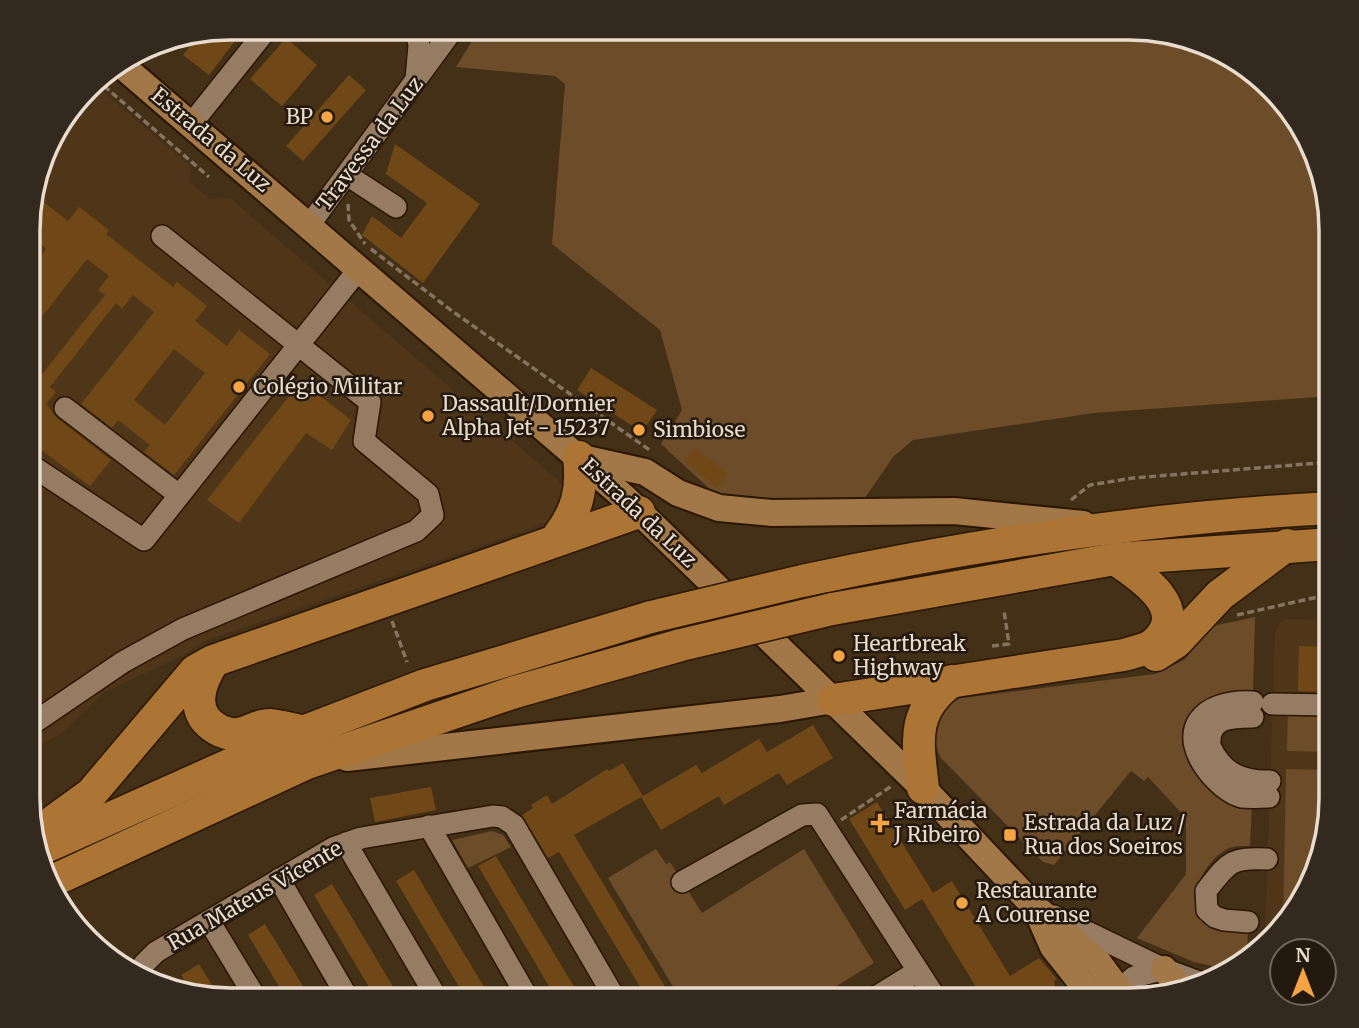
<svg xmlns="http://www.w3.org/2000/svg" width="1359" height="1028" font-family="Merriweather,serif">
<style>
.built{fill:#503618}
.green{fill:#6c4c29}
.building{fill:#704817;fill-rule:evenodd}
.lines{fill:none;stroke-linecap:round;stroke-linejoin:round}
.minor-casing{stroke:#2a1601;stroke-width:24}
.major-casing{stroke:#2a1601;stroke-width:30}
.highway-casing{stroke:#2a1601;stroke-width:35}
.path{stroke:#85735f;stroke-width:3.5;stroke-dasharray:7 3.5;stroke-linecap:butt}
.minor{stroke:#957c63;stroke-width:21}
.major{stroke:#a37848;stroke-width:26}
.highway{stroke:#ac7536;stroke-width:32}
.highway-bridge-casing{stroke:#2a1601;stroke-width:35;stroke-linecap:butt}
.highway-bridge{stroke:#ac7536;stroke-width:32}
.poi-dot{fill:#f4a444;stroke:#23190f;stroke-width:2.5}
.labels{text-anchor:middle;stroke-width:5;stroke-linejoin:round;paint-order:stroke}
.poi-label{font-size:21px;fill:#e9dbcd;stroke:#23190f;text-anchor:start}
.street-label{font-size:21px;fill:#e9dbcd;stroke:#23190f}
.rim{fill:none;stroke:#e9dbcd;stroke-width:3.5}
</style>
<rect width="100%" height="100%" fill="#442f17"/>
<g class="built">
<polygon points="93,83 191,167 190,182 199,190 210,199 230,198 560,482 565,495 550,522 205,641 184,655 105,692 62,733 29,751 30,203 55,129"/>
<polygon points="1286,619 1331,620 1331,812 1316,875 1281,931 1265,943 1275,631 1279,623"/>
</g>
<g class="green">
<polygon points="480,28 1142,28 1163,33 1268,86 1310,141 1331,229 1331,396 1094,413 913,440 893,457 865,498 731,498 714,493 661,444 682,410 660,330 552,244 565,84 555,76 456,67"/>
<path d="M1255,617L1253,694L1200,707L1252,804L1250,846C1242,846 1235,845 1227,849C1205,861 1180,903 1207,924L1248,929L1247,957L1230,970L1194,962L1137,938L1186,874V818L1148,777L1144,781L1131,771L1054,865L1043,862L941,758C928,736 936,706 962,698L1155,674L1184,660L1213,626Z"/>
<polygon points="1288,710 1331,711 1331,752 1287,751"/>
<polygon points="1286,769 1331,770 1331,812 1317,872 1284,903 1293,913 1283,928"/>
<polygon points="492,831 503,835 511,847 468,868 452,840"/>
<polygon points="656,849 666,864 670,862 702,913 804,849 874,963 814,1000 681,1000 608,878"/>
</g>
<g class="building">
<polygon points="230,28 245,28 209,75 183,55 200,33"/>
<polygon points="286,38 317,65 282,106 250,79"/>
<polygon points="349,75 366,90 303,161 286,146"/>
<polygon points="395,144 480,204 423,283 362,235 372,216 401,238 427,203 386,174"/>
<path d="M33,194L68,221L79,207L109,230L106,234L173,287L177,282L207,306L195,321L227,346L239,330L270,354L174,475L144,452L150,445L118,420L112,428L81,404L154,312L133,295L122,309L116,303L50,387L56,392L46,404L57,418L111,460L90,486L29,441V370L39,378L105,295L98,290L109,276L87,259L30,332V271L46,249L30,236ZM174,349L205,373L165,425L134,400Z"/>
<polygon points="591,368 657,410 642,432 577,390"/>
<polygon points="301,381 351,420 332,450 306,433 239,523 207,500"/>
<polygon points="695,448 728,474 717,488 684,461"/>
<polygon points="1299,646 1331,647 1331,692 1298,691"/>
<polygon points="813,725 833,758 787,785 779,773 724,805 719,796 661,830 641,797 696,765 702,773 759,739 767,752"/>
<polygon points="623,763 643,796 574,835 673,1000 648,1000 559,852 548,858 522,815 533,808 531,805 547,795 552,804 607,769 609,771"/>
<polygon points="431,787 436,810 375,822 370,798"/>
<polygon points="877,802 933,893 952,881 1010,976 1039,958 1057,979 1054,981 1056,992 1044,1000 984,1000 922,899 905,910 849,819"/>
<polygon points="496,856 528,910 582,1000 557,1000 510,920 478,866"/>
<polygon points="414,870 446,924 492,1000 467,1000 428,935 396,881"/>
<polygon points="332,884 364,938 401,1000 362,1000 356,987 369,987 314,895"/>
<polygon points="265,924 298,978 311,1000 287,1000 248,935"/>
<polygon points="199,964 221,1000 193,994 181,975"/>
</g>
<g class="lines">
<g class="minor-casing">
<g id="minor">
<polyline points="415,28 419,45 416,79"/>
<polyline points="192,123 268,28"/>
<polyline points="347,175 396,207"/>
<polyline points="310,224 454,28"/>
<polyline points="65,408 179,495"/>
<polyline points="29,464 144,540 358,270"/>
<path d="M1253,702C1201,699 1174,731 1211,775C1219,784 1230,794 1242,797C1251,798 1261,797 1269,797"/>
<polyline points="1272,704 1331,705"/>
<path d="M1253,717C1231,717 1208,717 1210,746C1222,773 1242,782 1270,781"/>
<polyline points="29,726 123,662 183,629 416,531 433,515 428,494 364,441 370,402 162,236"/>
<polyline points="429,826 529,1000"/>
<polyline points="346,843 438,1000"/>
<polyline points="279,879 349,1000"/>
<polyline points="682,882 802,815 817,814 937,1000"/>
<polyline points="1054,916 1164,969 1202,983"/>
<polyline points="209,921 257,1000"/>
<path d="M1248,922L1224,920L1215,917L1207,910L1206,891C1228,863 1230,857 1267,859"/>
<polyline points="141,978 144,964 156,952 333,848 361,838 493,816 502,817 514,825 616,1000"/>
<polyline points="1109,999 1134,977 1164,969"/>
<polyline points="871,1000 918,971"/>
</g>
</g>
<g class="major-casing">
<g id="major">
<polyline points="120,64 625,498 923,788 1035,907 1098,962 1126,1000"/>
<polyline points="582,458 645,472 678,493 719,508 772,513 954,511 1083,524"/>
<polyline points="347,758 780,709 833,700"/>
<polyline points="1039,915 1053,947 1095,1000"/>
<polyline points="1164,969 1180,988"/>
</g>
</g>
<g class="highway-casing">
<g id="highway">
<path d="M557,538C577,512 583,490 579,457"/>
<path d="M802,581C976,544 1153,517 1331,508"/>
<polyline points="832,609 1115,559 1331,544"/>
<polyline points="1156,655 1176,642 1220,595 1287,545"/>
<path d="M213,662C199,684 189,713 217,729C222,732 231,735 237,734C248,733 258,725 269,725C280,726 291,729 301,731"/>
<path d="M833,700L1124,655C1133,652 1147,650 1155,643C1192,610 1141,576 1115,559"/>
<path d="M923,788C918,742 910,712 952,681"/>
<polyline points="37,843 55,820 91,794 195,671 213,661 639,512"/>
<polyline points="39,850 303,732 425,685 651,617"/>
<polyline points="48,883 307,763 515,692 681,645"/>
</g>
</g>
<g class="path">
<polyline points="96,79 209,177"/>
<polyline points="51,141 53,143"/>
<polyline points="348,204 349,220 365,244"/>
<polyline points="371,249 452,311 651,451"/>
<polyline points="1071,500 1090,485 1133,478 1331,462"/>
<polyline points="1237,615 1331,594"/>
<polyline points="392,621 407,662"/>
<polyline points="992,646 1009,644 1004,611"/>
<polyline points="841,820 893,785"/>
</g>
<use href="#minor" class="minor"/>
<use href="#major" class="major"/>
<use href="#highway" class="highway"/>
<g class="highway-bridge-casing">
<g id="highway-bridge">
<polyline points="651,617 802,581"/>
<polyline points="681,645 832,609"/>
</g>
</g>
<use href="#highway-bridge" class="highway-bridge"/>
</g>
<g class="poi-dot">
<circle cx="327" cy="117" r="7"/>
<circle cx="239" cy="387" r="7"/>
<circle cx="428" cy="416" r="7"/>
<circle cx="639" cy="430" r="7"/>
<circle cx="839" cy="656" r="7"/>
<path d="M876.5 812.5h7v7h7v7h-7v7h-7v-7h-7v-7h7z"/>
<rect x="1003" y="828" width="14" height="14" rx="3.5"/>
<circle cx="962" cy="903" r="7"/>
</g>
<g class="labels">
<g class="poi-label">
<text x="313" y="124" text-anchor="end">BP</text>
<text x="253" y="394">Colégio Militar</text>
<text x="442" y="411">Dassault/Dornier<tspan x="442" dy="24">Alpha Jet - 15237</tspan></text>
<text x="653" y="437">Simbiose</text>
<text x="853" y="651">Heartbreak<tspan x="853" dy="24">Highway</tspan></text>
<text x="894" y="818">Farmácia<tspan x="894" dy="24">J Ribeiro</tspan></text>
<text x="1024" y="830">Estrada da Luz /<tspan x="1024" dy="24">Rua dos Soeiros</tspan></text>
<text x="976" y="898">Restaurante<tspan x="976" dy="24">A Courense</tspan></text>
</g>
<g class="street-label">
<text transform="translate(211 140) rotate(40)" y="7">Estrada da Luz</text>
<text transform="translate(370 144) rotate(-53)" y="7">Travessa da Luz</text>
<text transform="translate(639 513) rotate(43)" y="7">Estrada da Luz</text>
<text transform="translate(255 896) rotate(-30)" y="7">Rua Mateus Vicente</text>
</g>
</g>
<path d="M0 0H1359V1028H0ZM230 40H1129A190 190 0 0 1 1319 230V798A190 190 0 0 1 1129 988H230A190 190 0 0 1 40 798V230A190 190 0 0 1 230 40Z" fill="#33291e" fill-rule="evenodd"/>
<path class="rim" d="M230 40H1129A190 190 0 0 1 1319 230V798A190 190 0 0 1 1129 988H230A190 190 0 0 1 40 798V230A190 190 0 0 1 230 40Z"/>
<g transform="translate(1303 972)"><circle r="33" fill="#23190f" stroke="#72675b" stroke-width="2"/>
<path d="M0-5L12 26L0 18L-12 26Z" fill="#f4a444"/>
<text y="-10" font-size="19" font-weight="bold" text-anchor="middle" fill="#e9dbcd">N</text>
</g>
</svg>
